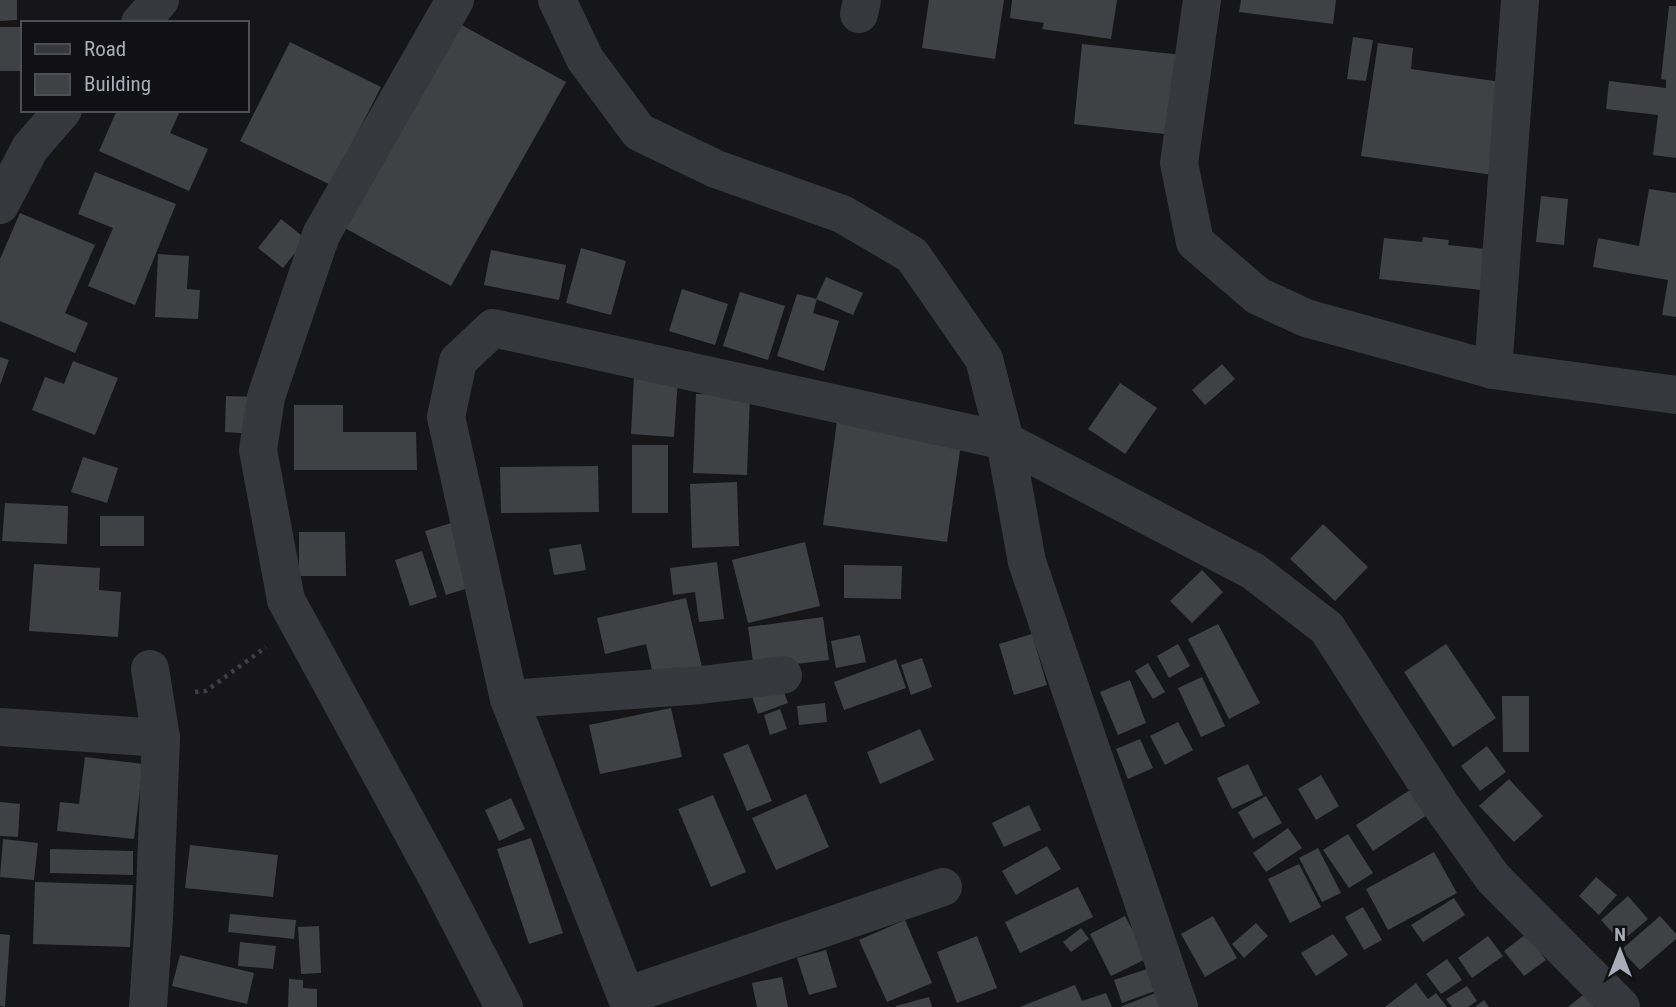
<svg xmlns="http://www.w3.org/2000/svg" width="1676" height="1007" font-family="'Roboto Condensed',sans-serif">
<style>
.building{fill:#404145}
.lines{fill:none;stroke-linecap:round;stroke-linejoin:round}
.path{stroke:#3d3f44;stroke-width:4.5;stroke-dasharray:3.5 5;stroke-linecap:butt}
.street{stroke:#37383d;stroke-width:38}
</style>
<rect width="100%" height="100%" fill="#161618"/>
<g class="building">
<polygon points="0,0 17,0 17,20 0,21"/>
<polygon points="929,0 1004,0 995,59 922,48"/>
<polygon points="1012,0 1117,0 1111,39 1042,29 1044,23 1010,18"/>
<polygon points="1241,0 1336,0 1333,24 1239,12"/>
<polygon points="1669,6 1676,6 1676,158 1653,155 1658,115 1606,109 1609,81 1666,88 1666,80 1661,79"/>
<polygon points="458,23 566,82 451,286 343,227"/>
<rect x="0" y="27" width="23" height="44"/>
<polygon points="1353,37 1373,40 1366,81 1347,79"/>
<polygon points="290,42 381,87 331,185 240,141"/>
<polygon points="1378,43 1413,48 1411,69 1508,83 1493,175 1361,156"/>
<polygon points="1082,44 1182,55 1173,135 1074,124"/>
<polygon points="117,110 180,111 170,133 208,149 189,191 99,151"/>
<polygon points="95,172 176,204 135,305 88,286 113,228 78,214"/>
<polygon points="1649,189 1676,193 1676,317 1662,315 1668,280 1593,267 1598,238 1639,246"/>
<polygon points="1541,196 1568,199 1564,245 1536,242"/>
<polygon points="20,213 95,245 65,313 88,323 75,353 0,321 0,259"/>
<polygon points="281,219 306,239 283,268 258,248"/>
<polygon points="1423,237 1449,240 1448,245 1486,249 1482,290 1379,279 1384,238 1422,242"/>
<polygon points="581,248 626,261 611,315 566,303"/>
<polygon points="491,250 566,265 559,300 484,285"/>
<polygon points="158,254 189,256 187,289 200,290 198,319 155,317"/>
<polygon points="826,277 863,293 853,315 816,299"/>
<polygon points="682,289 728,304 715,345 669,331"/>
<polygon points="740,292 785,306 768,360 723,346"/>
<polygon points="797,294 817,299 813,313 839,321 824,371 777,356"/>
<polygon points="0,357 9,360 0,385"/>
<polygon points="73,361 118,378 95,435 32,410 45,377 64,384"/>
<polygon points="1222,364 1235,379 1205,405 1192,390"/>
<polygon points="634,376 678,378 674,437 631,434"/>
<polygon points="1120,383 1157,408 1125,454 1088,429"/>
<polygon points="696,394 750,395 747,475 693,473"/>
<polygon points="226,396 256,397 254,434 225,432"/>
<polygon points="294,405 343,405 343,432 416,432 417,470 294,470"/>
<polygon points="837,421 962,437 947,542 823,525"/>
<rect x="632" y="445" width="36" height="68"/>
<polygon points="83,457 118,468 107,503 71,492"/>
<polygon points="598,466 599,512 501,513 500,467"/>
<polygon points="737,482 739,546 692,548 690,484"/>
<polygon points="5,503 68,506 67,544 2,541"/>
<rect x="100" y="516" width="44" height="30"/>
<polygon points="461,520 481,584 446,595 425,531"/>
<polygon points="1323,524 1368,567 1335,601 1290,559"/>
<polygon points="299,532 345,532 346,576 299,576"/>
<polygon points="805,542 820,606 748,623 732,560"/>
<polygon points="581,544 586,570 554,575 549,549"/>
<polygon points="422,551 437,597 410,606 395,560"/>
<polygon points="717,562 724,619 699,622 695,592 673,595 670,568"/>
<polygon points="34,564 100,568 99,590 121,592 118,637 29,631"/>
<polygon points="844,565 902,566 901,599 844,598"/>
<polygon points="1202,570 1223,592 1192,623 1170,601"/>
<polygon points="686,598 704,676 656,687 646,644 605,654 597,618"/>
<polygon points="823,617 829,660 754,669 748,627"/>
<polygon points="1218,624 1260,703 1229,719 1188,639"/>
<polygon points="1032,634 1047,685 1014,695 999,644"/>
<polygon points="860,635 866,662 836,668 831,641"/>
<polygon points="1178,644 1190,666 1169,678 1157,656"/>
<polygon points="1446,644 1496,718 1453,747 1404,672"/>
<polygon points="922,658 932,687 911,695 901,665"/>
<polygon points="896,659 906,688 844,710 834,682"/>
<polygon points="1148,663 1165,692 1153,699 1135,671"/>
<polygon points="1202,677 1225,726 1201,737 1178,688"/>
<polygon points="1130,680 1146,723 1118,735 1100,692"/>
<polygon points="780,681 788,703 758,714 750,691"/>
<polygon points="1502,696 1529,696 1529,752 1503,752"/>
<polygon points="825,703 827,722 799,725 797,706"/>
<polygon points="671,708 682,757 600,774 589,725"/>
<polygon points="780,709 787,729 770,735 764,715"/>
<polygon points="1178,722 1193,750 1165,765 1150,736"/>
<polygon points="920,729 934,760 880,784 867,752"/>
<polygon points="1140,739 1153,768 1128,779 1116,749"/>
<polygon points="748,744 772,801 747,811 723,754"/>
<polygon points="1487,746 1506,772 1480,791 1461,766"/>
<polygon points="85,757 143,764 134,839 57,831 60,802 79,804"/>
<polygon points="1248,764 1263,795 1232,809 1217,778"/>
<polygon points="1321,775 1339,806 1316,820 1298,789"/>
<polygon points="1509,779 1543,816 1514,842 1479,806"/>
<polygon points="1410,790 1427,815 1373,851 1356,825"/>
<polygon points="806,794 829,847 776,870 752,818"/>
<polygon points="713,795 746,872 711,887 678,809"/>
<polygon points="1266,796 1282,823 1253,839 1238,812"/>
<polygon points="511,798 525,829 499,841 485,810"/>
<polygon points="0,802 20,804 18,837 0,836"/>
<polygon points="1029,805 1041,830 1004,847 992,823"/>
<polygon points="1288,828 1302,848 1266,872 1253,853"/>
<polygon points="1348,834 1373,873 1349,888 1323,850"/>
<polygon points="531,838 563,933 529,944 497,849"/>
<polygon points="3,839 38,843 34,880 0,877"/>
<polygon points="190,845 278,855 273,897 185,888"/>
<polygon points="1047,846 1061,869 1016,895 1002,871"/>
<polygon points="1318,848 1341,893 1322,902 1299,858"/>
<polygon points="50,849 133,851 133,875 50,873"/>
<polygon points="1434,852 1457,893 1388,930 1366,889"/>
<polygon points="1299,864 1321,907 1290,923 1268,879"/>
<polygon points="1596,877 1617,895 1599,915 1579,896"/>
<polygon points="35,882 133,885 130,947 33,944"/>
<polygon points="1078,887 1093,917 1020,953 1005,922"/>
<polygon points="1628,896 1648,919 1621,942 1601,920"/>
<polygon points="1454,898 1465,915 1423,942 1411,925"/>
<polygon points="1363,907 1382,940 1364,950 1345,917"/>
<polygon points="230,914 296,920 294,939 228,932"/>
<polygon points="1125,916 1148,958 1111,976 1090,934"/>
<polygon points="1213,916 1237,958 1205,977 1181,934"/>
<polygon points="1660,916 1676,934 1676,939 1640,970 1621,950"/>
<polygon points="905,920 932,983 887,1002 859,940"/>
<polygon points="1256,923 1268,936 1244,958 1232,944"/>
<polygon points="319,926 321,973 301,974 298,927"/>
<polygon points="1081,928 1089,939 1071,952 1063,942"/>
<polygon points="0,934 10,935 5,1007 0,1006"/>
<polygon points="1333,934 1348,955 1316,976 1301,953"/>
<polygon points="1526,934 1546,960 1524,976 1504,951"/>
<polygon points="977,936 997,988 957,1003 937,952"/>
<polygon points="1488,936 1503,956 1472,978 1458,958"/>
<polygon points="240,942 276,946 273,969 238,966"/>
<polygon points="826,950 837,987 809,995 797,958"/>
<polygon points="180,955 254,973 247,1004 172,986"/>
<polygon points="1447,959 1462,980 1441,994 1426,974"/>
<polygon points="1147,969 1155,991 1122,1003 1114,980"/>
<polygon points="782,977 788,1007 757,1007 752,983"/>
<polygon points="289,979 303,980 303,988 317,989 317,1007 288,1007"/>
<polygon points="1416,983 1428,999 1436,993 1447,1007 1385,1007"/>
<polygon points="1075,985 1082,1001 1106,993 1112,1007 1020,1007"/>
<polygon points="1467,986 1477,1001 1468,1007 1452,1007 1446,999"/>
<polygon points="1588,991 1601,1007 1568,1007"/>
<polygon points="1158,992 1164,1007 1120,1007"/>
<polygon points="929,997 932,1007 896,1007 896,1006"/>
<polygon points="1484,1000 1489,1007 1475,1007"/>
</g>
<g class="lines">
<polyline class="path" points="195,692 206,691 266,647"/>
<g class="street">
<polyline points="455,0 321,235 266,397 258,450 286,600 438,879 504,1007"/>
<polyline points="557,0 585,59 639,132 716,169 842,214 912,255 984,359 1005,441 1027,562 1179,1007"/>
<polyline points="1202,0 1179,163 1195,242 1258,296 1306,318 1493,370 1676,395"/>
<polyline points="859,14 862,0"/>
<polyline points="140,23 160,0"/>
<polyline points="0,205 30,148 63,110"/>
<polyline points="1493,370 1520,0"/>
<polyline points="509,699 701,685 783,675"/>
<polyline points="0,727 161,738"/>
<polyline points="626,996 943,887"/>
<polyline points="148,1007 154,918 161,738 150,669"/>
<polyline points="634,1007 626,996 509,699 446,417 458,361 493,328 1005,441 1253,571 1327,628 1440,804 1493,878 1621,1007"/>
</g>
</g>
<rect x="21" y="21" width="228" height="91" fill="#111113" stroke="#4d4f55" stroke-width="2"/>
<rect x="35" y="44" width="35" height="10" fill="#37383d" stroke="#4d4f55" stroke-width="2"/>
<text x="84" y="56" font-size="21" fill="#a8adb8">Road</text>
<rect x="35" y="74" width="35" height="21" fill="#404145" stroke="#4d4f55" stroke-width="2"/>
<text x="84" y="91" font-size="21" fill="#a8adb8">Building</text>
<g transform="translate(1620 951)" stroke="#111113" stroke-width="5" paint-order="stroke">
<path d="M0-5L12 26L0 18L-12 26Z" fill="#a8adb8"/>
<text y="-10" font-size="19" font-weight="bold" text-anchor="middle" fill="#a8adb8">N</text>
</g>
</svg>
